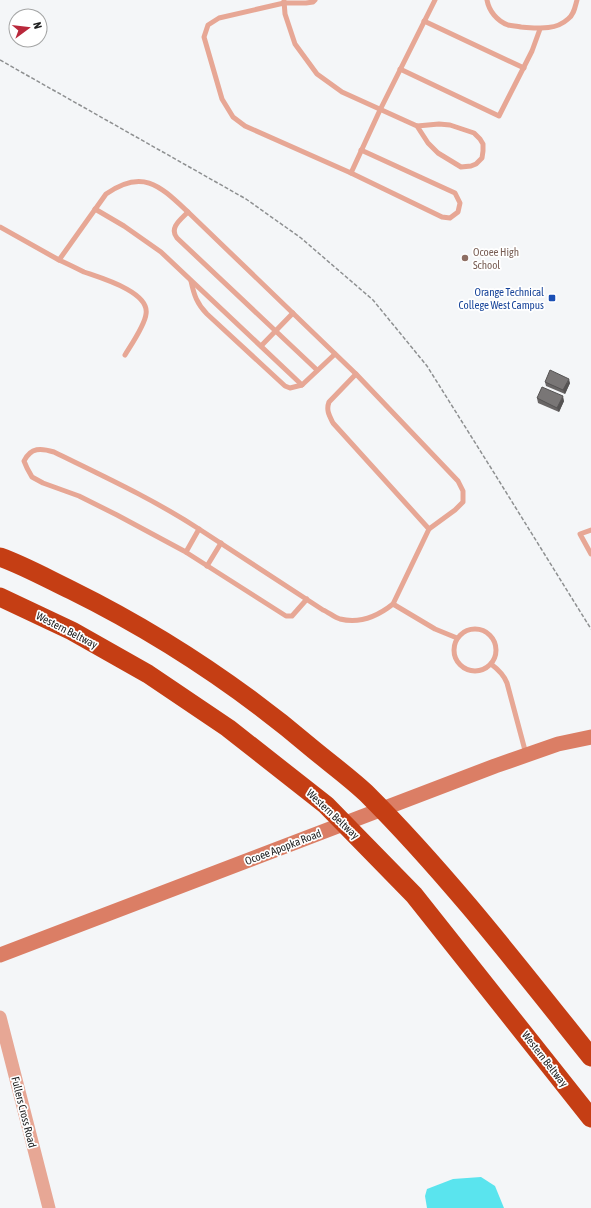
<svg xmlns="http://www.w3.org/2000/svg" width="591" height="1208" font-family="'Asap Condensed',sans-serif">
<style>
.water{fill:#5ae4ee}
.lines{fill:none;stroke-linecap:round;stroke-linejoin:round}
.path{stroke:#8e9091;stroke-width:1.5;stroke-dasharray:4 2;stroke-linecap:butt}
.service{stroke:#e7a795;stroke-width:5}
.tertiary{stroke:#e7a795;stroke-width:13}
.secondary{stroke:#db7e65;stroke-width:15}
.motorway{stroke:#c53e14;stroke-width:19}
.wall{fill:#686565}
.shaded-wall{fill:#555353}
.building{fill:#797676;stroke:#555353}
.education-dot{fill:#8d6e63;stroke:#fff;stroke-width:1.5}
.transit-dot{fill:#1a4fb4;stroke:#fff;stroke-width:1.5}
.labels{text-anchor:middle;stroke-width:3.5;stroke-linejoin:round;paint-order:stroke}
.education-label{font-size:11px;fill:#785e54;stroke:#fff;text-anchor:start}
.transit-label{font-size:11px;fill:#164399;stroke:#fff;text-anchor:end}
.street-label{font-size:11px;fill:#1c1d1d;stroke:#fff}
</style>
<rect width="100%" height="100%" fill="#f4f6f8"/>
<polygon class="water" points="481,1177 495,1186 504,1208 427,1208 425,1196 427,1189 453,1179"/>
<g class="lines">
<polyline class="path" points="0,60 246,199 301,238 373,300 427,366 491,468 591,629"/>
<g class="service">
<polyline points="315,0 313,2 306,3 284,3 219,18 208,25 204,37 222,99 233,117 245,126 351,173 380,110 435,0"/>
<path d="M487,0C489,11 497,21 508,25C512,26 517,26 521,27C537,28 555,31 568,19C574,15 575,7 577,0"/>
<polyline points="284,1 285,14 295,44 317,74 342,92 417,126 439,124 450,125 474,133 480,139 483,144 483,151 482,158 476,164 471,166 461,167 438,153 428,143 417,126"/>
<polyline points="424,21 524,68"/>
<polyline points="400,69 499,116 532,51 540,29"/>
<polyline points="351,173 442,217 450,218 458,212 460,203 455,193 361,150"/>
<polyline points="95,209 124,226 161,252 302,385 335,354"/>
<path d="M188,212C180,220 169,228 177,238L317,370"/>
<polyline points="0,227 59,260"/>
<path d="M191,281C194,295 197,304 207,314L285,386L290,388L302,385"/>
<polyline points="261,346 293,313"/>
<path d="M125,355C131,345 145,325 146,314C150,292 101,278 84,272C76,268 68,264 59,260L106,194C143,168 160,186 188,212L356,374L458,481L463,491V502L455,510L429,529L393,604"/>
<path d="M356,374L329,402C326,410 329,415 333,423L429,529"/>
<polyline points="591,530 580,534 591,554"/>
<polyline points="186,552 199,529"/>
<polyline points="207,566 221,543"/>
<path d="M307,599L292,616H286L184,551L117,515L79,496L43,483L32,477L27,468L24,461C31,447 41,448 54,452C103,476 153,499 199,529L323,610C328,612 334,617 340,619C360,624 378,616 393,604L435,629L457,638"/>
<circle cx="475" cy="650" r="21"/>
<path d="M491,664C499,670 504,675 507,683L526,754"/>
</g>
<polyline class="tertiary" points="0,1017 49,1208"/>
<polyline class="secondary" points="0,955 495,766 558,744 591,737"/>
<g class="motorway">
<path d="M0,557C25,566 48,579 71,590C158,633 240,687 314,750C331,764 350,778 366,793C448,875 519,967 591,1057"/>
<polyline points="0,597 72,631 148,674 228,728 326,805 414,895 591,1118"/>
</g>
</g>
<g class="wall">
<polygon points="545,382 570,383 565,394 546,386"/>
<polygon points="537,398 564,401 559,412 538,403"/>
</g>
<g class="shaded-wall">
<polygon points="569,379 570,383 565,394 563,390"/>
<polygon points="563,396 564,401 559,412 557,408"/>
</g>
<g class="building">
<polygon points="550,370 569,379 563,390 545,382"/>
<polygon points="542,387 563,396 557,408 537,398"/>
</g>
<circle class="education-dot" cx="465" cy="258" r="4"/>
<rect class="transit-dot" x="548" y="294" width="8" height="8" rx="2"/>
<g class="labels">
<g class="education-label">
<text x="473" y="256">Ocoee High<tspan x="473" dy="13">School</tspan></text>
</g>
<g class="transit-label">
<text x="544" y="296">Orange Technical<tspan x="544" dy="13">College West Campus</tspan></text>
</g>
<g class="street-label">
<text transform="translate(67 630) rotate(27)" y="4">Western Beltway</text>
<text transform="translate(333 814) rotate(43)" y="4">Western Beltway</text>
<text transform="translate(283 847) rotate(-21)" y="4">Ocoee Apopka Road</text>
<text transform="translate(545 1059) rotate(52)" y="4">Western Beltway</text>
<text transform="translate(24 1112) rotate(76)" y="4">Fullers Cross Road</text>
</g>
</g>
<g transform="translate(28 28) rotate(75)"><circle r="19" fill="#ffffff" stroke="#a4a5a5"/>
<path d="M0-3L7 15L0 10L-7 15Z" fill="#b9283b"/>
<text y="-6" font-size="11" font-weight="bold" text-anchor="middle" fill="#1c1d1d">N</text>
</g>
</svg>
